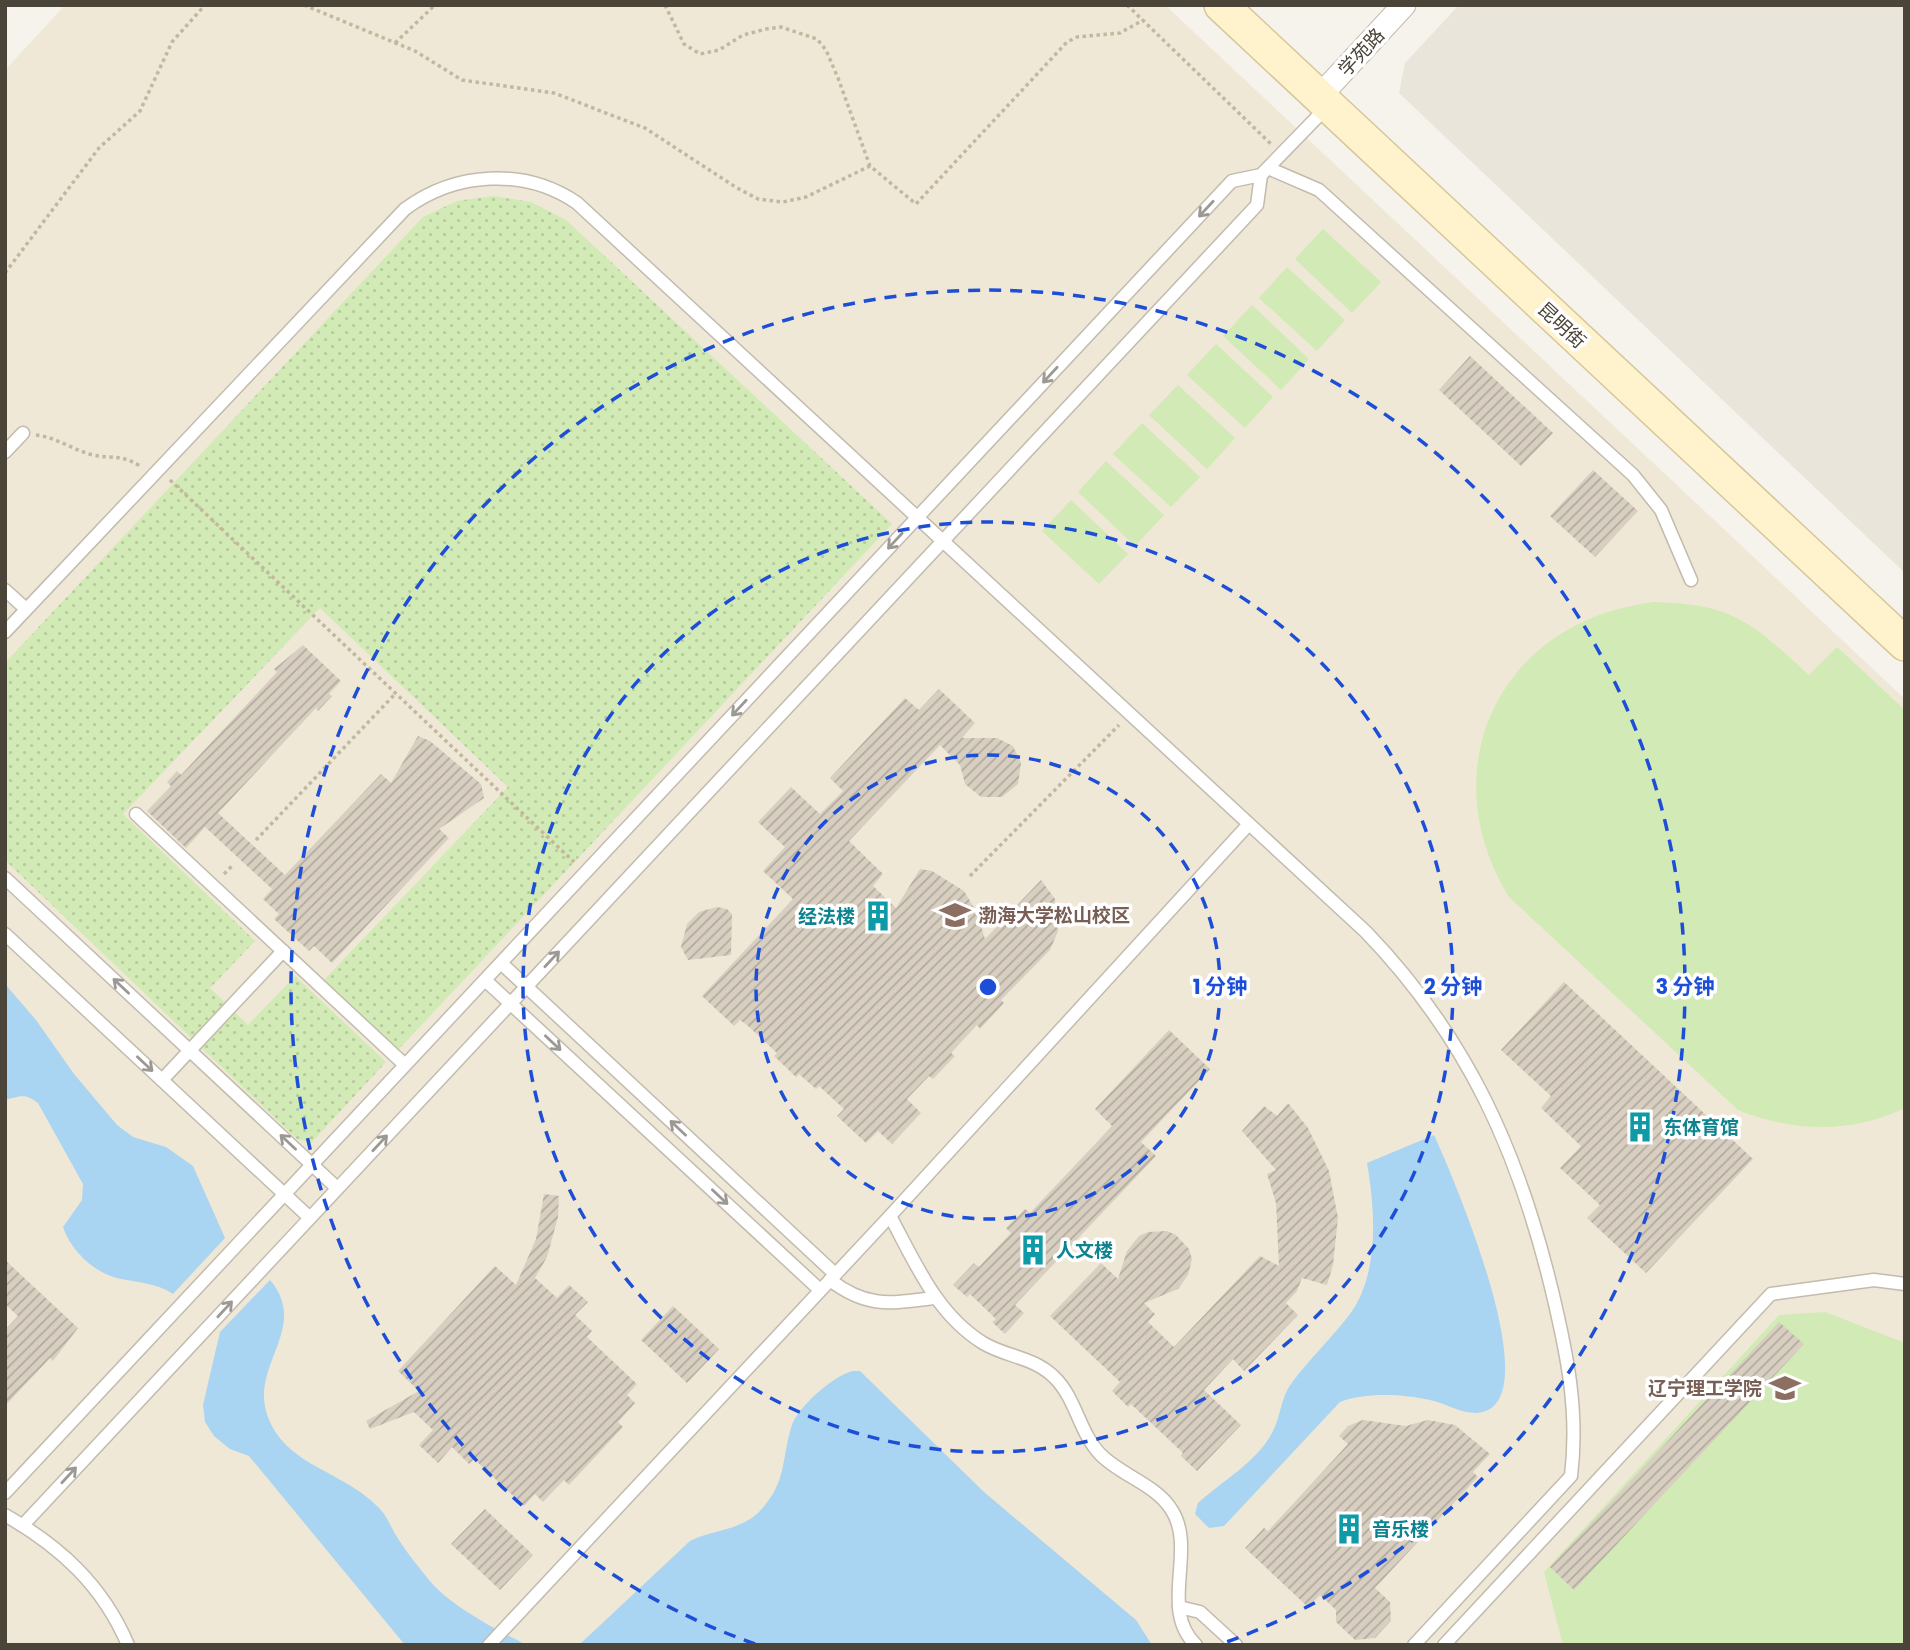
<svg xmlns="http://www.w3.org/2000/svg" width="1910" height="1650" font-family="Poppins,'Noto Sans SC',sans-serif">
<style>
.residential{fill:#eae5da}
.education{fill:#efe8d6}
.grass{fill:url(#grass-dots)}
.park{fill:#d2eab5}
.water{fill:#a9d4f2}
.building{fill:url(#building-hatch)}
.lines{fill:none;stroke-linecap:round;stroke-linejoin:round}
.lane-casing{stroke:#c2bbae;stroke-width:15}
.street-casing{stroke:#c2bbae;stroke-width:25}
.secondary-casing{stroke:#d6c79b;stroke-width:36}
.path{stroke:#c4b79f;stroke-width:3.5;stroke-dasharray:3.5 3.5;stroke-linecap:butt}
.lane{stroke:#fff;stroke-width:12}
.street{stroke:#fff;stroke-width:23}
.secondary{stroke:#fff3cd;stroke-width:33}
.oneway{stroke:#9c9892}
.ring{fill:none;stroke:#1d4ed8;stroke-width:3.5;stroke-dasharray:12 9}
.labels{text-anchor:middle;stroke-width:7;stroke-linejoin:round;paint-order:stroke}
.street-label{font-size:19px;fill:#4b4439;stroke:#fff}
.education-label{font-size:19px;font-weight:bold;fill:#785e54;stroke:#fff;text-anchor:start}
.culture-label{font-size:19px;font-weight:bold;fill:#0d838f;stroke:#fff;text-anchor:start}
.centre{fill:#1d4ed8;stroke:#fff;stroke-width:3.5}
.ring-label{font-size:21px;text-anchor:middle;font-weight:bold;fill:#1d4ed8;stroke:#fff;stroke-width:7;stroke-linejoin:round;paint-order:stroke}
</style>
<defs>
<pattern id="grass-dots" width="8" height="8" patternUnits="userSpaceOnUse" patternTransform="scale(1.75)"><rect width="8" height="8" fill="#d2eab5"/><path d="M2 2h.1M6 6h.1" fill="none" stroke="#b6ca9c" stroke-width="1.8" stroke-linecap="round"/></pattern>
<pattern id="building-hatch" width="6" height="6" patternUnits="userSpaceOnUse" patternTransform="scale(1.75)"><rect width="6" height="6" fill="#d8cfc1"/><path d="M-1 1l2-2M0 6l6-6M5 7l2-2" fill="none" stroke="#b1aa9e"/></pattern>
</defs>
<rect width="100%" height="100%" fill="#f6f3ec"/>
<polygon class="residential" points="1459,5 1905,5 1905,573 1399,93 1405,63"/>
<polygon class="education" points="65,5 1165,5 1905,699 1905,1645 5,1645 5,70"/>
<polygon class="grass" points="493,196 531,202 566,220 892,524 398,1050 324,980 508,787 320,608 123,814 255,941 210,988 248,1025 295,976 386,1062 311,1143 297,1139 5,860 5,663 423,217 457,201"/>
<g class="park">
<polygon points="1323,229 1381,282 1352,313 1295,259"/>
<polygon points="1287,267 1345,320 1317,351 1259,298"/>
<polygon points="1252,305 1309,359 1281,390 1223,336"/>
<polygon points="1216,344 1273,397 1245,428 1187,375"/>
<polygon points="1178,385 1235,438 1207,469 1149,415"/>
<polygon points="1142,423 1200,477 1171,507 1113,454"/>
<polygon points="1106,461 1164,515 1135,546 1078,492"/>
<polygon points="1071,500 1128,554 1099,584 1042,531"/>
<path d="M1655,602C1735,604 1753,624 1809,675L1837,647L1905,710V1108C1850,1134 1794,1132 1738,1110L1509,897C1429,766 1502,619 1655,602Z"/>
<polygon points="1825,1312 1905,1343 1905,1645 1563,1645 1544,1572 1779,1315"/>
</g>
<g class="water">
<path d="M5,984L36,1020L74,1074L117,1125L133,1137L166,1147L193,1166L225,1238L173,1294C156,1283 141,1283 121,1279C95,1274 71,1251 63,1227L82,1200L83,1184L38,1103C25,1093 20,1096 5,1100Z"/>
<path d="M1434,1135C1450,1170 1555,1410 1476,1413C1460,1413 1445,1403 1430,1400C1403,1394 1365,1392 1340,1402L1224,1526L1209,1528L1195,1514L1198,1503C1222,1481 1256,1463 1272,1433C1281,1417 1280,1399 1291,1384C1309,1359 1332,1338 1350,1314C1380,1273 1375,1209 1367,1163Z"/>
<path d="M270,1280C309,1326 253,1363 266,1411C281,1465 342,1470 377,1506C387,1515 390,1526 397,1537C406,1552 418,1566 429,1580C449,1605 498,1631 527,1645H405L249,1456L230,1449L214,1436L205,1422L203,1405L220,1332Z"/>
<path d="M853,1371H860L984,1492L1136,1620L1152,1645H579L690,1541C714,1529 739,1531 759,1512C787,1482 781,1463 791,1428C796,1408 834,1375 853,1371Z"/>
</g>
<g class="building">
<polygon points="1470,356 1553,433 1521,466 1439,390"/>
<polygon points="1593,470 1638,511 1595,557 1550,516"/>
<polygon points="303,645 341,681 329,694 332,696 318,711 316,708 218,813 285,875 381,774 391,783 418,736 430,741 481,784 484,798 439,829 449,838 332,963 314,946 309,951 274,919 279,914 263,899 272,889 205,827 186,848 147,811 171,786 167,782 177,771 181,775 277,672 274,669"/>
<polygon points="939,689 975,723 962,738 997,738 1013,746 1021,763 1018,784 1002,797 981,797 965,784 960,765 940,745 849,841 883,874 873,886 896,908 920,869 932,871 964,891 976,911 985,939 1041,880 1055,899 1058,931 1050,950 1001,1000 1004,1003 980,1029 977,1025 951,1053 955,1056 933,1079 929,1076 907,1099 921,1113 892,1144 878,1131 866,1143 837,1116 844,1109 819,1086 816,1089 799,1074 796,1077 774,1056 777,1053 747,1025 740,1020 734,1026 702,996 793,899 763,871 785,847 758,822 791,787 820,814 843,791 830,778 905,698 919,710"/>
<polygon points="717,907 727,909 732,914 731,955 688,960 681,947 687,924 699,912"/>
<polygon points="1564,982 1753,1159 1646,1273 1587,1218 1600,1205 1560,1168 1581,1146 1541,1108 1551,1096 1501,1050"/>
<polygon points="1169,1030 1210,1069 1141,1142 1156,1156 1015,1305 1024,1313 1005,1334 992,1322 996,1319 970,1294 967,1297 953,1285 974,1263 979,1267 1011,1233 1006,1228 1025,1209 1030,1213 1112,1126 1095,1109"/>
<polygon points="1288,1103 1308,1128 1329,1171 1338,1218 1333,1265 1327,1285 1302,1278 1297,1291 1286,1303 1298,1315 1244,1371 1233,1359 1204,1390 1241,1425 1197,1471 1181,1456 1183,1453 1131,1404 1128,1407 1112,1391 1120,1382 1050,1316 1101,1263 1118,1279 1127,1251 1139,1236 1148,1232 1167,1231 1176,1235 1189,1249 1192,1259 1188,1275 1178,1289 1144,1303 1155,1314 1148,1322 1174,1347 1260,1256 1279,1266 1276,1203 1267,1174 1276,1170 1242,1131 1264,1106 1277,1116"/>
<polygon points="544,1194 559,1196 558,1217 547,1257 535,1278 557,1298 569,1285 588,1302 575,1315 592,1331 587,1337 637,1384 627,1395 635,1403 618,1422 623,1427 569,1485 564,1480 543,1502 535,1494 524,1506 474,1459 469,1464 452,1447 438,1463 419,1445 433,1430 414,1412 370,1429 366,1421 419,1391 398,1371 495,1266 516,1285 536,1239"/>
<polygon points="5,1260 78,1328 53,1361 50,1358 5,1406 5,1330 18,1316 5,1304"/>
<polygon points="673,1306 719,1349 687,1383 641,1340"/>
<polygon points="1779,1322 1804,1344 1574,1590 1550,1567"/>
<polygon points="1428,1420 1455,1425 1490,1454 1473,1472 1478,1477 1375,1588 1390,1602 1391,1621 1375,1638 1355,1640 1336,1622 1336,1610 1320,1595 1308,1607 1245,1548 1264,1528 1268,1531 1348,1444 1339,1436 1348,1426 1363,1420 1406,1426"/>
<polygon points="485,1509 533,1555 500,1590 451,1544"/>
</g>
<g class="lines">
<g class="lane-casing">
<g id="lane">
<polyline points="1268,168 1319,190 1633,475 1661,510 1691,580"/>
<polyline points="5,452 23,433"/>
<polyline points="5,590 26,609"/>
<path d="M5,632L405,209C455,172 524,167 577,203L1366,932C1467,1037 1518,1150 1552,1291C1567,1354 1579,1411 1571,1476L1414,1645"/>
<polyline points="136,814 405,1065"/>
<polyline points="5,878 337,1188"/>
<polyline points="5,934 310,1218"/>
<polyline points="501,963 835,1274"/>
<polyline points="485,980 820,1290"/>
<polyline points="162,1080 283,951"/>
<path d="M890,1216C915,1262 936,1314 983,1343C1006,1357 1034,1357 1054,1377C1076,1398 1079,1432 1100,1454C1120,1475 1155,1484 1171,1509C1198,1549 1158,1609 1196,1645"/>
<path d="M830,1280C868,1309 891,1303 935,1298"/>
<polyline points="5,1493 1232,181 1261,175 1327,107"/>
<path d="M5,1515C61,1547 103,1586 128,1645"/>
<polyline points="23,1525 1257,205 1261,175"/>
<polyline points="1179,1607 1200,1612 1236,1645"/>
<polyline points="489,1645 890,1216 1249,824"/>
<polyline points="1444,1645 1771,1294 1874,1280 1905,1284"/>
</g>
</g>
<g class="street-casing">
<polyline id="street" points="1318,98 1404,5"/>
</g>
<g class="secondary-casing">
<polyline id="secondary" points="1221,5 1905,644"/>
</g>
<g class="path">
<polyline points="304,5 415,51 462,80 554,93 645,128 737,188 758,199 783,202 806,197 870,166"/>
<polyline points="665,5 684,44 700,54 719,50 743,35 766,29 781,27 817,39 826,50 838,78 870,166 916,204 1067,42 1077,37 1120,33 1143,20"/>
<polyline points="1127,5 1272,145"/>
<polyline points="395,43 435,5"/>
<polyline points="5,273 99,148 140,111 172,42 205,5"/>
<path d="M36,435C56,437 73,450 93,455C113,459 121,454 140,466"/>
<polyline points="170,480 574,862"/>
<polyline points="256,840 396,693"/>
<polyline points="224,874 233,865"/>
<polyline points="970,876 1119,725"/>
</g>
<use href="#lane" class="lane"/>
<use href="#street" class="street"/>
<use href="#secondary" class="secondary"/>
</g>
<defs><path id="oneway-shaft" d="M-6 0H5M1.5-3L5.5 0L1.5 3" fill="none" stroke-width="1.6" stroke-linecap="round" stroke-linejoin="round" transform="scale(1.75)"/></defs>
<g class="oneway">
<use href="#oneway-shaft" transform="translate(1206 209) rotate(133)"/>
<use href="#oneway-shaft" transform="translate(1050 375) rotate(133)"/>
<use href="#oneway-shaft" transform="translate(895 541) rotate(133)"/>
<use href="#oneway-shaft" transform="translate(739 708) rotate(133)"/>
<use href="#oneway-shaft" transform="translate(552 959) rotate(-47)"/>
<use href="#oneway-shaft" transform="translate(121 986) rotate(-137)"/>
<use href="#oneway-shaft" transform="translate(553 1043) rotate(43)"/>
<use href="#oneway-shaft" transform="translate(145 1064) rotate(43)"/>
<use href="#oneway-shaft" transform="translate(678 1128) rotate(-137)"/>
<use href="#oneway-shaft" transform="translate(288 1142) rotate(-137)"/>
<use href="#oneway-shaft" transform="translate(380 1143) rotate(-47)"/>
<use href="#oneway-shaft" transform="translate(720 1197) rotate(43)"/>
<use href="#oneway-shaft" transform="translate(225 1309) rotate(-47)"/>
<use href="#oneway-shaft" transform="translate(69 1475) rotate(-47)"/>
</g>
<g class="ring">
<circle cx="988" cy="987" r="232"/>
<circle cx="988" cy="987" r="465"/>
<path d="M755 1644A697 697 0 1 1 1221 1644"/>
</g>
<defs>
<g id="university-bare" transform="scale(2.415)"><path d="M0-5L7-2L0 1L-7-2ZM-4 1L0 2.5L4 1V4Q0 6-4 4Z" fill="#8d6e63" stroke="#fff" stroke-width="2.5" paint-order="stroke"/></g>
<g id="building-bare" transform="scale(2.415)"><path d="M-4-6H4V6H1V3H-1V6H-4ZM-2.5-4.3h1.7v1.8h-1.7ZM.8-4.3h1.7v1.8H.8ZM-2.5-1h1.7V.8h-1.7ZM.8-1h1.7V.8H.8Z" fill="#0f9aa8" stroke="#fff" stroke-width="2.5" paint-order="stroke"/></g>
</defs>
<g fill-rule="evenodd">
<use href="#university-bare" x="955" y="915"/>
<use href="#building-bare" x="878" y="916"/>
<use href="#building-bare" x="1640" y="1127"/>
<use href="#building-bare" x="1033" y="1250"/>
<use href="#university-bare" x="1785" y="1388"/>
<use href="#building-bare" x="1349" y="1529"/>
</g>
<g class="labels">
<g class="street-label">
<text transform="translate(1361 52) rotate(-47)" y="7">学苑路</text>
<text transform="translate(1562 325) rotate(43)" y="7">昆明街</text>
</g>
<g class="education-label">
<text x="978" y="922">渤海大学松山校区</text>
<text x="1762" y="1395" text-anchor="end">辽宁理工学院</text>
</g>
<g class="culture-label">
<text x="855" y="923" text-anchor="end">经法楼</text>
<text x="1663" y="1134">东体育馆</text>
<text x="1056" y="1257">人文楼</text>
<text x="1372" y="1536">音乐楼</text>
</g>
</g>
<circle cx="988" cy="987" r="10" class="centre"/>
<g class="ring-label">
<text x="1220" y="994">1 分钟</text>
<text x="1453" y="994">2 分钟</text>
<text x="1685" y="994">3 分钟</text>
</g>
<rect width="1910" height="1650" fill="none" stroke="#4b4439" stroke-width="14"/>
</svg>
